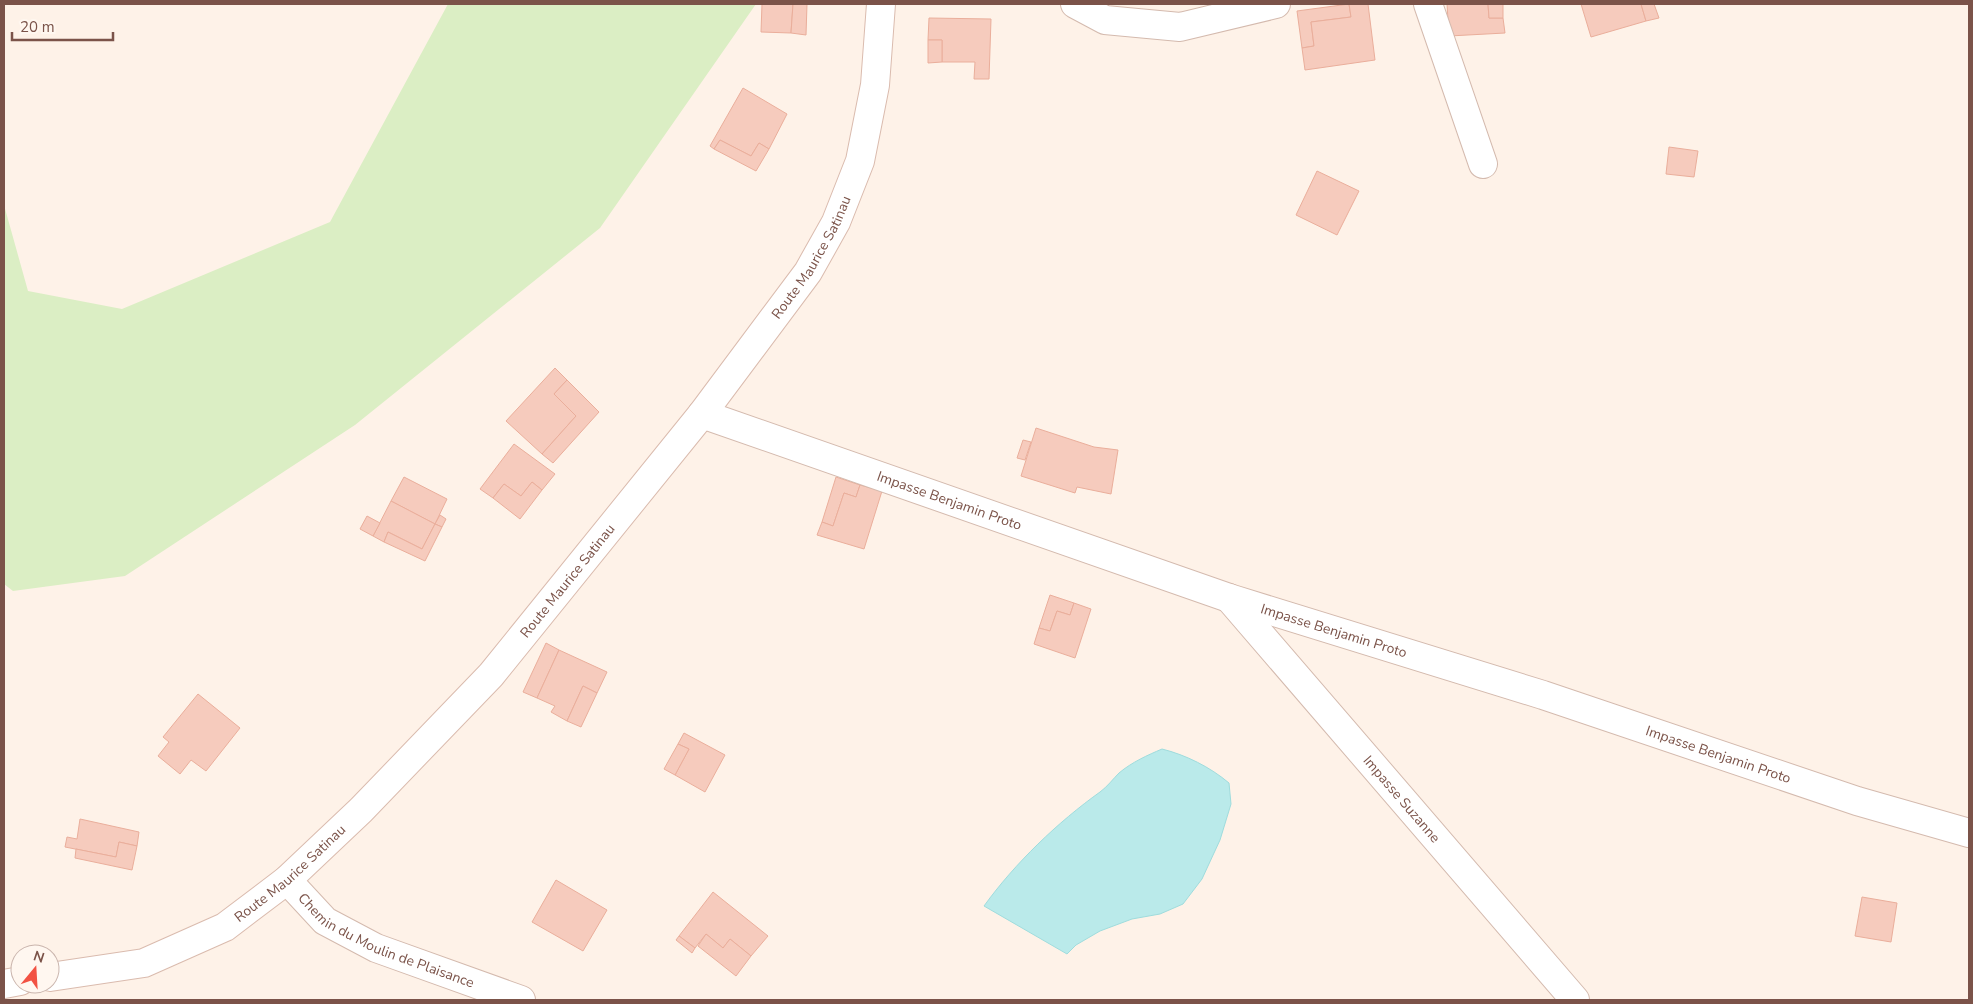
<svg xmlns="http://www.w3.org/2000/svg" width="1973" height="1004" font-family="'Nunito Sans',sans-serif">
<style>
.green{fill:#dbeec4}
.water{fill:#baeaea;stroke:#9fdcdd}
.building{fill:#f6cbbd;stroke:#eaae9b}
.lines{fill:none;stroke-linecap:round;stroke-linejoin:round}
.street-casing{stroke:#d4baae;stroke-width:30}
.secondary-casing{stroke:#dabbae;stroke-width:30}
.street{stroke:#fff;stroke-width:28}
.secondary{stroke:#fff;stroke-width:28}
.labels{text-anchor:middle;stroke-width:5;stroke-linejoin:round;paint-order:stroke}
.street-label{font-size:14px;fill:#7b5349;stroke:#fff7f0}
</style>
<rect width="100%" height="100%" fill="#fef2e8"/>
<polygon class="green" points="448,4 756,4 600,228 355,425 125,576 13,591 4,584 4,205 28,291 122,309 330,222"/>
<path class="water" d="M1162,749C1186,755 1210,767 1229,783L1231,804L1220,840L1202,879L1183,904L1160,914L1132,919L1100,931L1076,945L1067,954L984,906C1015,863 1058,822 1100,792C1107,787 1113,779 1119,773C1132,762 1148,755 1162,749Z"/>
<g class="building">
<polygon points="762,4 793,4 791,33 761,32"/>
<polygon points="793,4 807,4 806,35 791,33"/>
<polygon points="1349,4 1351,17 1311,22 1314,46 1302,48 1297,11"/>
<polygon points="1349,4 1368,4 1375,60 1305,70 1302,48 1314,46 1311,22 1351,17"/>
<polygon points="1447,4 1488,4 1489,18 1503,18 1505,33 1449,36"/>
<polygon points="1488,4 1503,4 1503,18 1489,18"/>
<polygon points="1581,4 1641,4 1646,21 1591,37"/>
<polygon points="1641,4 1654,4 1659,18 1646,21"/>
<polygon points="929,18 991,19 989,79 974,79 975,62 942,62 942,40 928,40"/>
<polygon points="928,40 942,40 942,62 928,63"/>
<polygon points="743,88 787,114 769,149 759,143 751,156 720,140 714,149 710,146"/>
<polygon points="720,140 751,156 759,143 769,149 756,171 714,149"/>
<polygon points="1669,147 1698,151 1694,177 1666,174"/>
<polygon points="1317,171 1359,191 1337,235 1296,215"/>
<polygon points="555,368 567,380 554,394 576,416 542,454 506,421"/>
<polygon points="567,380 599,412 553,463 542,454 576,416 554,394"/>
<polygon points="1036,428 1094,447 1118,450 1111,494 1077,487 1075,493 1021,476"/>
<polygon points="1023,440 1031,442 1025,460 1017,458"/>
<polygon points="514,444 555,474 542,490 532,482 521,496 504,484 493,498 480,489"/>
<polygon points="404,477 447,499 435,524 391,501"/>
<polygon points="836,477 860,485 856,497 844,493 833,526 822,522"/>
<polygon points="532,482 542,490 520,519 493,498 504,484 521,496"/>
<polygon points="860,485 882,491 864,549 817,535 822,522 833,526 844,493 856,497"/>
<polygon points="391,501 435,524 422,549 388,532 384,542 373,536"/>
<polygon points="440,515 446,519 442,527 435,524"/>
<polygon points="367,516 380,523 373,536 360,529"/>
<polygon points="435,524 442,527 425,561 384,542 388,532 422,549"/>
<polygon points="1050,595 1074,603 1070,615 1057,611 1050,631 1039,628"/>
<polygon points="1074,603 1091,609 1075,658 1034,644 1039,628 1050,631 1057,611 1070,615"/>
<polygon points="546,643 559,650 537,698 523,692"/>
<polygon points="559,650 607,672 597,693 583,686 567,721 551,712 555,706 537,698"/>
<polygon points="583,686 597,693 581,727 567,721"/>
<polygon points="198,694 240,728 206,771 191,760 180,774 158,756 169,742 163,737"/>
<polygon points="684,733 725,755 705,792 675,775 689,749 678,744"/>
<polygon points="678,744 689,749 675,775 664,769"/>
<polygon points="80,819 139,832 137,846 119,842 116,857 65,847 67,837 77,839"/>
<polygon points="119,842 137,846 132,870 75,858 76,849 116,857"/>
<polygon points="556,880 607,910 583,951 532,922"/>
<polygon points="713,892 768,936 751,956 730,939 723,948 706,934 695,948 679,936"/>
<polygon points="1862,897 1897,903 1891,942 1855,936"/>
<polygon points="706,934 723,948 730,939 751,956 736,976 698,946"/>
<polygon points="679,936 695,948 692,953 676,940"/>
</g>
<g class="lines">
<g class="street-casing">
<g id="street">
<polyline points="1075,4 1105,20 1180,27 1276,4"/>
<polyline points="1428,4 1483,164"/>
<path id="s1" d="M702,414L1229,598L1543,695L1857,801L1969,833"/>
<path id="s2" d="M1229,598L1575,1000"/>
<path id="s3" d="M287,880L325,921L376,948L521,1000"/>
</g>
</g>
<g class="secondary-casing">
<g id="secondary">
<path id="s4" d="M50,977L144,963L225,927L287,880L361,810L491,675L702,414L808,272L836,222L860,161L875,85L881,4"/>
<polyline points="4,984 20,981"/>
</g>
</g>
<use href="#street" class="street"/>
<use href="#secondary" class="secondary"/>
</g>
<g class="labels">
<g class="street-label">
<text dy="5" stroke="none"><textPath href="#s4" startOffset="1078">Route Maurice Satinau</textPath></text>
<text dy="5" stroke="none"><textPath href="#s1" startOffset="262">Impasse Benjamin Proto</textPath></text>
<text dy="5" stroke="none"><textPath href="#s4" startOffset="672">Route Maurice Satinau</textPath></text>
<text dy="5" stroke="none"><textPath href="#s1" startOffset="668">Impasse Benjamin Proto</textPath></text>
<text dy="5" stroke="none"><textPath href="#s1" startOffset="1072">Impasse Benjamin Proto</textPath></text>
<text dy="5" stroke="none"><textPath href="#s2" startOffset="265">Impasse Suzanne</textPath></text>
<text dy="5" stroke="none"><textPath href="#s4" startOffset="268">Route Maurice Satinau</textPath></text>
<text dy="5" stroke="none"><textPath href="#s3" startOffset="119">Chemin du Moulin de Plaisance</textPath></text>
</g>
</g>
<rect width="1973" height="1004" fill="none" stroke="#7b5349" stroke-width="10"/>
<g transform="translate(35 969) rotate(18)"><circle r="24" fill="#fff7f0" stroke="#cab5ad"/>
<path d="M0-4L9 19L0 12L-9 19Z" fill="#f25243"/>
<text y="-8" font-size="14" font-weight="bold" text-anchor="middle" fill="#7b5349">N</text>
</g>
<path d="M12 32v8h101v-8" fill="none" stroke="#7b5349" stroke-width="2.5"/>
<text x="20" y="32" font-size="15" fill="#7b5349" stroke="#fff7f0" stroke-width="4" paint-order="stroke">20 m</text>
</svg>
